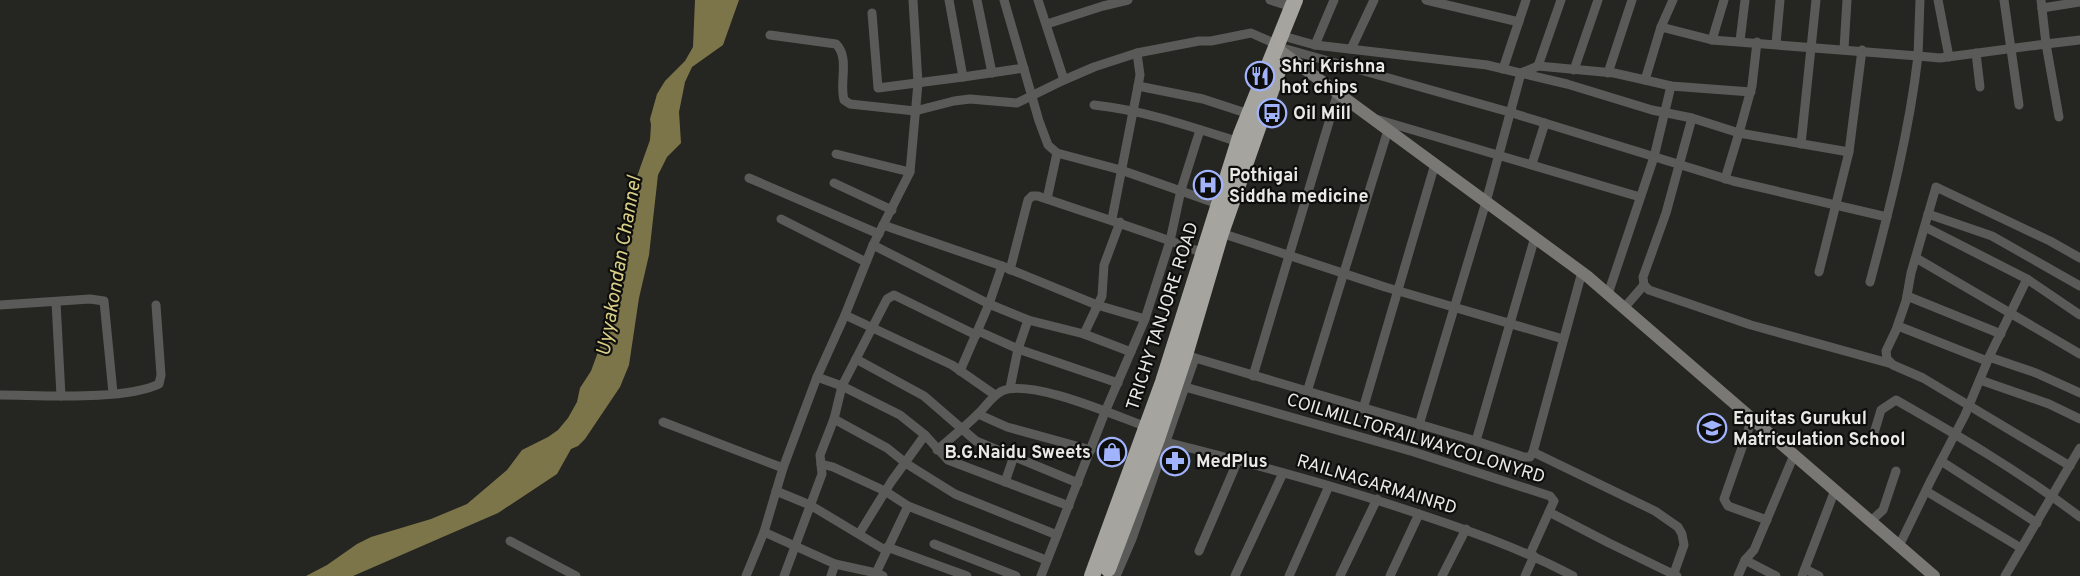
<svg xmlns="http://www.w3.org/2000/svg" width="2080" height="576" font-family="Overpass,sans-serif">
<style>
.water{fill:#7d754a}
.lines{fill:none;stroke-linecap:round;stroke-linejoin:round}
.street{stroke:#5a5a58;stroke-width:9}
.secondary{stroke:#797875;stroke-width:12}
.highway{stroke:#a5a49f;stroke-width:16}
.labels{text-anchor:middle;stroke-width:4.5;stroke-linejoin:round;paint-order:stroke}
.poi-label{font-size:18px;font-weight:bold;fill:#eae9e7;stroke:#0e0e0c;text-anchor:start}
.street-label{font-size:18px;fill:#eae9e7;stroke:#0e0e0c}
.water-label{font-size:20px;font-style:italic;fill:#dacf87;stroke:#0e0e0c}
</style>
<rect width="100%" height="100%" fill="#252521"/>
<polygon class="water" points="695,0 739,0 723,45 692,67 685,82 679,112 681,143 667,157 658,175 649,255 639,298 629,365 620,387 585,439 578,446 571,449 557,474 498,513 353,576 306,576 327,565 357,544 371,537 431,519 467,504 507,470 522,450 548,437 558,430 568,418 577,402 580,388 591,371 612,314 632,228 635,182 650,140 651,125 650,119 657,94 665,81 685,61 693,47"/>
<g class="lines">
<g class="street">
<polyline points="949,0 963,77 1024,68"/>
<polyline points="977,0 992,73"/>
<polyline points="1004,0 1039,121 1048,145 1057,153"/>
<polyline points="1038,0 1064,80 1094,67 1137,53 1199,41 1211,41 1251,33 1276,44"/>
<polyline points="1270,0 1292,7"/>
<polyline points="1426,0 1519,22"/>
<polyline points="1920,0 1918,56 1940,58 2046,44 2041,0"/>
<polyline points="1938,0 1949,57"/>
<polyline points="2004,0 2019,105"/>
<polyline points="2042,8 2080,2"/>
<polyline points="872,13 878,88 963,77"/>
<polyline points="1047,24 1103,6 1128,0"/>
<polyline points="1661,27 1673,0"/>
<path d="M770,35L836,44C850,58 839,82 844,100L850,104L915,111L954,101L970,99L1017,103L1064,80"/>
<polyline points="1290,38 1315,45 1487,65 1567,84 1652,110 1692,118 1739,133 1752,86 1757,42"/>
<polyline points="1712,40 1724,0"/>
<polyline points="1740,41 1745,0"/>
<polyline points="1776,44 1780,0"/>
<polyline points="1315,45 1334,0"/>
<polyline points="1286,49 1509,112 1733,181 1887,217"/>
<polyline points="1351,49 1374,0"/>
<polyline points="1844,49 1847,0"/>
<polyline points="1976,53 1980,87"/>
<polyline points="1538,66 1561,0"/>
<polyline points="1503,69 1526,0"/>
<polyline points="1574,70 1598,0"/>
<polyline points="1608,73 1632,0"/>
<polyline points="1645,80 1671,86 1751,92"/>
<polyline points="1138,86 1203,99 1249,114"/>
<path d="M1094,105C1143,110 1192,127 1239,142"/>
<polyline points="2059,117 2046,44 2080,40"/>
<polyline points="1692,118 1666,213 1643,277 1644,285 1649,290 1751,325 1892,364"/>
<polyline points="1376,119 1640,197"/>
<polyline points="1801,144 1816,0"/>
<polyline points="836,154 910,172"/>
<polyline points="1532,164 1545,123"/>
<polyline points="749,178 879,234"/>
<polyline points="1725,179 1739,133 1849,152"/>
<polyline points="834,183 892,210"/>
<polyline points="1047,199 1057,153 1121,170 1218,204"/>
<polyline points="1928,214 1992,236 2080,286"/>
<polyline points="781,219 866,262"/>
<polyline points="1112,219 1138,86 1140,75 1137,53"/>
<polyline points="883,225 1002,266 1097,305 1145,319"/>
<polyline points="1925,227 2027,279"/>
<polyline points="1221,233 1385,287 1563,339"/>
<polyline points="873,245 989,304 1028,320 1084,334 1102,296 1104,265 1120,222"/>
<polyline points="1916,258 2080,354"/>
<path d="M1010,270L1028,200L1032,196H1038C1093,215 1148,232 1203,253"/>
<polyline points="1819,272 1849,152 1862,50"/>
<polyline points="1608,294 1654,157 1671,86"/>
<polyline points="1907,296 2001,334"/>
<polyline points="56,302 61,396"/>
<polyline points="0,305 90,299 104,301 113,393"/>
<polyline points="1624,308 1644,285"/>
<polyline points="845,315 952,365 995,395"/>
<polyline points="1898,326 1987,361"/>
<polyline points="978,331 1018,349 1028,320"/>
<polyline points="1084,334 1131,352"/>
<polyline points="1185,355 1476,441 1524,457 1530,457 1533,452 1582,272"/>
<polyline points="1989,357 2036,373 2080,393"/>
<polyline points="856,359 924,396 976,441 1078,483"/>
<polyline points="960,371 989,304 1002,266"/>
<polyline points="1253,376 1338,92"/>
<polyline points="817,377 842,386 900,415 925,435"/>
<polyline points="1980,380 2049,404 2080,419"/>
<polyline points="1185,387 1414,452 1550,496 1554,501 1549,512 1609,543 1677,576"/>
<polyline points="1010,388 1018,349 1118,383"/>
<polyline points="1307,392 1388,130"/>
<path d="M0,395C41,395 124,401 159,384L161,375L156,305"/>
<polyline points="1363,409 1435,164"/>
<polyline points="978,414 1007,427 1091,450"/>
<polyline points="834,419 887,448 907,464 955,494 1057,535"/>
<polyline points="1752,419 1724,499 1728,506 1767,520"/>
<polyline points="663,422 783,468"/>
<path d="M1419,425L1486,202L1521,73L1538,66L1614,73L1645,80L1661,27L1712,40L1918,56C1909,133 1890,207 1870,282"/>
<polyline points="1476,441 1535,237"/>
<path d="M1166,442C1250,463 1334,485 1416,513C1470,531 1522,549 1573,576"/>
<path d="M1871,443L1881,410L1896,400C1959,436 2022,473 2080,517"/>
<path d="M937,450C951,438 966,426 979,413C986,406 992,396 1002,391C1031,378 1116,416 1147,427"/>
<polyline points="1533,452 1655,511 1678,527 1682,534 1684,545 1673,576"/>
<polyline points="1941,461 2037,523"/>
<polyline points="821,464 833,467 885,491 908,506 1046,560"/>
<polyline points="2070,466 1923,378 1893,365 1887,359 1886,351 1896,330 1906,301 1911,273 1936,187 2050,241 2080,258"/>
<polyline points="1005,482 1014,456"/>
<polyline points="776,491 810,505 885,550"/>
<polyline points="1926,491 2021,548"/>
<polyline points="1871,521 1883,510 1896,471"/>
<polyline points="764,532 835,564 831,576"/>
<polyline points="859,534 891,482 925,435 948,460 1069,506"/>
<polyline points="510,541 576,576"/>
<polyline points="934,544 1016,576"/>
<polyline points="1899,546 1931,480 1965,415 1990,355 2027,279 2080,315"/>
<polyline points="887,547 967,576"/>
<polyline points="1199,551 1238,460"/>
<polyline points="1530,554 1549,512"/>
<polyline points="835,564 876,573"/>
<polyline points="1805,569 1819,576"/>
<polyline points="746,576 764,532 783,468 817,377 845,315 873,245 910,172 918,83 913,0"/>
<polyline points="784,576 822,474 820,455 834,419 842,386 887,299 894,295 976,335"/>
<polyline points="883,576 876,573 908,506"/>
<polyline points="1041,576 1105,412 1145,319 1170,241 1181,190 1200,130"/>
<polyline points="1116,576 1132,539 1195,358"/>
<polyline points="1235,576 1283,473"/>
<polyline points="1289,576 1329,486"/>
<polyline points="1340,576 1377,499"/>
<polyline points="1390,576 1419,514"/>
<polyline points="1442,576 1466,529"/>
<polyline points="1525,576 1534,556"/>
<polyline points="1738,576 1745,560"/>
<polyline points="1776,576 1745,560 1754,550 1794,455"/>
<polyline points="1802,576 1835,490"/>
<polyline points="2005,576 2080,448"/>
</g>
<polyline class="secondary" points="1275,47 1587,276 1934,576"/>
<g class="highway">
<polyline points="1108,569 1157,439 1185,355 1221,233 1279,68"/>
<polyline points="1092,576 1163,382 1241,134 1295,0"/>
</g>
</g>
<defs>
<g id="restaurant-ring" transform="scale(1.5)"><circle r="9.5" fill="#0e0e0c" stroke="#a1b3fd" stroke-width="1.5"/><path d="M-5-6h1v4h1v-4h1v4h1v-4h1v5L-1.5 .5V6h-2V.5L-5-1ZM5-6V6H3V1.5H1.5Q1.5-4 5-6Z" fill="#a1b3fd"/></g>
<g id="bus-ring" transform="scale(1.5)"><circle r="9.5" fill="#0e0e0c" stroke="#a1b3fd" stroke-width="1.5"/><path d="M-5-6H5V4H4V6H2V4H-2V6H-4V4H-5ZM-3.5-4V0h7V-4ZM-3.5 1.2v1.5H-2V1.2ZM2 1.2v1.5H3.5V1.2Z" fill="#a1b3fd"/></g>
<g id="hospital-ring" transform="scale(1.5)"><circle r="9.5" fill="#0e0e0c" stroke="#a1b3fd" stroke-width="1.5"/><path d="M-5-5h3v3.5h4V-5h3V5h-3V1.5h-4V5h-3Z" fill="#a1b3fd"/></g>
<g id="school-ring" transform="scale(1.5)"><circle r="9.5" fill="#0e0e0c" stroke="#a1b3fd" stroke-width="1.5"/><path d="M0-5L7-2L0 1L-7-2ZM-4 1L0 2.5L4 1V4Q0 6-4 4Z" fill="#a1b3fd"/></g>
<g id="shop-ring" transform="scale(1.5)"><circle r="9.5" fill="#0e0e0c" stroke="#a1b3fd" stroke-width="1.5"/><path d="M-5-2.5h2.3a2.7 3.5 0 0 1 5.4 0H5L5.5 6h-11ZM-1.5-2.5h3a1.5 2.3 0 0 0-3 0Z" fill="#a1b3fd"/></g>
<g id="pharmacy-ring" transform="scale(1.5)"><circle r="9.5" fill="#0e0e0c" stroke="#a1b3fd" stroke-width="1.5"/><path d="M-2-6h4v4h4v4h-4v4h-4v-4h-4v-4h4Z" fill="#a1b3fd"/></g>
</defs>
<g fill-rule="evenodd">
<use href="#restaurant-ring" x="1260" y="76"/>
<use href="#bus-ring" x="1272" y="113"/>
<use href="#hospital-ring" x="1208" y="185"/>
<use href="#school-ring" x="1712" y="428"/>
<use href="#shop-ring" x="1112" y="452"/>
<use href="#pharmacy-ring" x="1175" y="461"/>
</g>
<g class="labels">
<g class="poi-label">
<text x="1281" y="72">Shri Krishna<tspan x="1281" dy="21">hot chips</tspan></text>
<text x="1293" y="119">Oil Mill</text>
<text x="1229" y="181">Pothigai<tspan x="1229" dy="21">Siddha medicine</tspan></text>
<text x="1733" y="424">Equitas Gurukul<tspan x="1733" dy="21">Matriculation School</tspan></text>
<text x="1091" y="458" text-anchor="end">B.G.Naidu Sweets</text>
<text x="1196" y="467">MedPlus</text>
</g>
<g class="street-label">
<text transform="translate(1162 316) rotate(-72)" y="6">TRICHY TANJORE ROAD</text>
<text transform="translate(1416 438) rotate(17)" y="6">COILMILLTORAILWAYCOLONYRD</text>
<text transform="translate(1377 484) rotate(17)" y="6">RAILNAGARMAINRD</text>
</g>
<g class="water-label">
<text transform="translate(618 266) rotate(-80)" y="7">Uyyakondan Channel</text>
</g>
</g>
</svg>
